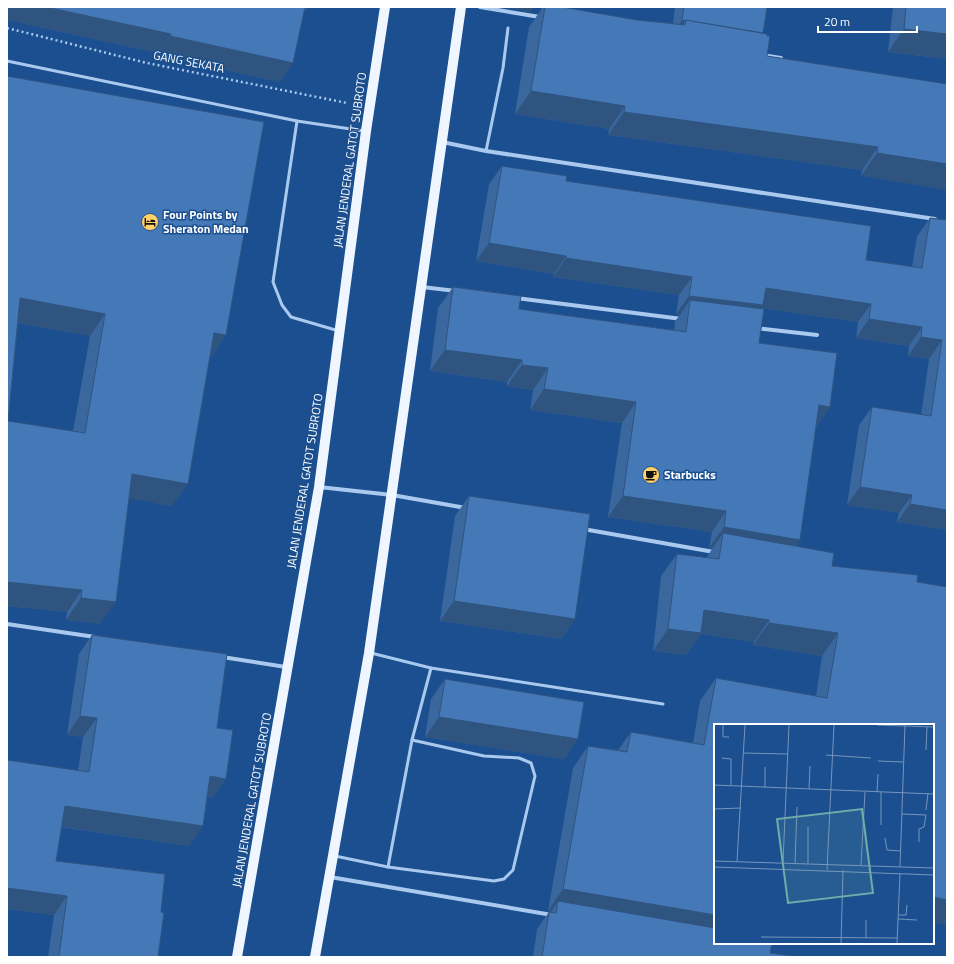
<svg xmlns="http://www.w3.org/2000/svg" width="954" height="964" font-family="'Titillium Web',sans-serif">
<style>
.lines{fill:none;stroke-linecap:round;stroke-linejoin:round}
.path{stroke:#a9c9ee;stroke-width:2.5;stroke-dasharray:2 3;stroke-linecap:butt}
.service{stroke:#a9c9ee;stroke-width:3}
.minor{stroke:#a9c9ee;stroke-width:4}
.primary{stroke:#f0f6ff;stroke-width:10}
.wall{fill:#3a679d;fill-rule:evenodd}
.shaded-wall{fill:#305480}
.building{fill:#4478b7;stroke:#305480;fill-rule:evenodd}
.labels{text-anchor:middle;stroke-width:3;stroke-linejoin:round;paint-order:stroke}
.street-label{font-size:12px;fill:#fff;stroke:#1b4f8f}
.poi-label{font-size:12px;font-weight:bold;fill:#fff;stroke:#1b4f8f;text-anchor:start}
.inset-road{fill:none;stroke:#7695bc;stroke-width:1}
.view{fill:#6fada8;fill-opacity:0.15;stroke:#6fada8;stroke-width:2}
.inset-edge{fill:none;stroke:#fff;stroke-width:2}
</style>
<rect width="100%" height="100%" fill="#1b4f8f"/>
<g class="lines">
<polyline class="path" points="7,28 147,63 347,103"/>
<g class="service">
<polyline points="7,61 297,121 364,131"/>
<polyline points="297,121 273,282 282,305 291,317 339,331"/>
<polyline points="486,151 503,68 508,28"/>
<polyline points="371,653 431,668 663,704"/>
<polyline points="335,856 388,867 412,740 431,668"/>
<polyline points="388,867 494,881 504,879 513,870 535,776 531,763 519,758 484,756 412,740"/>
</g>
<g class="minor">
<polyline points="480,7 540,17"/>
<polyline points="762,55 781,58"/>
<polyline points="442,142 486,151 935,219"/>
<polyline points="422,287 456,291"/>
<polyline points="516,298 682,319"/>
<polyline points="756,328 817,335"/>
<polyline points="319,487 392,495 466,508"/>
<polyline points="583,529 714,552"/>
<polyline points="7,624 95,637"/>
<polyline points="222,657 286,667"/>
<polyline points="330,877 552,915"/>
</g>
<g class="primary">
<polyline points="237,957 319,487 366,131 385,7"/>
<polyline points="315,957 369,653 461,7"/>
</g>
</g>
<g class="wall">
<polygon points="7,7 308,7 304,12 293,63 280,82 157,55 158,53 7,20"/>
<polygon points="543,7 562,7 637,20 673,23 675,7 767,7 763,33 767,56 947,84 861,176 862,170 608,135 609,129 515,114 529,27"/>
<polygon points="893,7 947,7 947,59 888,52"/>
<path d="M7,76L226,335L211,357H210L172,506L129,498L100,624L66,620L67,612L7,606ZM18,323L90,336L73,431L8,421Z"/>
<polygon points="502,166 566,181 866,260 912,267 917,236 930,218 947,220 947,530 897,522 899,513 847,505 859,425 872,407 921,415 929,359 908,356 909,346 856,338 858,322 761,308 761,309 759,343 830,407 816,427 797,546 832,566 947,587 947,925 933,922 933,725 715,725 770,953 799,957 533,957 537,929 549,912 551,912 548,911 573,768 588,746 618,750 631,732 693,743 700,701 716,678 816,696 822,656 753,645 754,642 701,634 686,655 653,651 661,576 677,554 707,558 708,555 712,549 709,548 712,532 608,517 622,423 530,410 533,390 507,386 507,382 430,371 438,308 453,287 519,309 674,330 675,321 680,315 676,314 679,295 553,277 554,274 476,261 489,184"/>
<polygon points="469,496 575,619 561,639 440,621 455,516"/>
<polygon points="92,635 217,728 226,779 212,798 207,797 203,826 189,846 61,827 56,861 161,912 158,957 48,957 54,915 7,909 78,770 83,737 67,735 79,654"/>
<polygon points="445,679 578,739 564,759 425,737 431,699"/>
</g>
<g class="shaded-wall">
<polygon points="7,7 46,7 171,34 158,53 7,20"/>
<polygon points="501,7 534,7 530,12"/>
<polygon points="682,20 685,21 674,37 671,36"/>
<polygon points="904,29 947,34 947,59 888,52"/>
<polygon points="170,36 293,63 280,82 157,55"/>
<polygon points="531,91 625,106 609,129 515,114"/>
<polygon points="624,112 878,147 862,170 608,135"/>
<polygon points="877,153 947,164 947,190 861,176"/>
<polygon points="489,243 566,256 554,274 476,261"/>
<polygon points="566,258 692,277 679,295 553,277"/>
<polygon points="766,288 871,304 858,322 761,308 750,323 690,300 680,315 676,314 689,296"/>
<polygon points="20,298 105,314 90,336 7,321"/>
<polygon points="869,319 922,327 909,346 856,338"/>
<polygon points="214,333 226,335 211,357 199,355"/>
<polygon points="921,337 942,340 929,359 908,356"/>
<polygon points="445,350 522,360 507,382 430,371"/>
<polygon points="522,365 548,368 533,390 507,386"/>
<polygon points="544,389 636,402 622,423 530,410"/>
<polygon points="819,405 830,407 815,428"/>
<polygon points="132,474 188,484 172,506 116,496"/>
<polygon points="860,487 912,495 899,513 847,505"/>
<polygon points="623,496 726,511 712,532 608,517"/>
<polygon points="910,504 947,510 947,530 897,522"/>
<polygon points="724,527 800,540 785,562 723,533 712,549 709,548"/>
<polygon points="7,582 82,590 67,612 7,606"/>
<polygon points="81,598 116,602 100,624 66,620"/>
<polygon points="454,601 575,619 561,639 440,621"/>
<polygon points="704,610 769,620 754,642 701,634 686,655 653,651 668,629"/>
<polygon points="769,623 838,633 822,656 753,645"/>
<polygon points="80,716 97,718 83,737 67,735"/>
<polygon points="439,717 578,739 564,759 425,737"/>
<polygon points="210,776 226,779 212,798 196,795"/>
<polygon points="65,806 203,826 189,846 51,825"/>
<polygon points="7,888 67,896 54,915 7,909"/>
<polygon points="563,889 715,915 715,940 558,901 551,912 548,911"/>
<polygon points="933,897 947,900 947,925 933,922"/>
</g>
<g class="building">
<polygon points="46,7 305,7 293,63 170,36 171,34"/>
<polygon points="545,7 562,7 637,20 685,25 686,20 767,34 767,36 770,36 767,56 947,84 947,164 877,153 878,147 624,112 625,106 531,91"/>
<polygon points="684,7 767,7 763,33 686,20 686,21 682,20"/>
<polygon points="906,7 947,7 947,34 904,29"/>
<path d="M7,76L264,122L226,335L214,333L188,484L132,474L116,602L81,598L82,590L7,582ZM20,298L105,314L85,433L8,421Z"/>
<polygon points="502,166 567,176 566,181 871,226 866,260 922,268 930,218 947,220 947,510 910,504 912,495 860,487 872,407 931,416 942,340 921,337 922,327 869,319 871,304 766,288 763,305 689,296 692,277 566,258 566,256 489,243"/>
<polygon points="453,287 521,296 519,309 686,332 690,300 764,309 759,343 837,353 830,407 819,405 800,540 724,527 726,511 623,496 636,402 544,389 548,368 522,365 522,360 445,350"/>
<polygon points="469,496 590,514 575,619 454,601"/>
<polygon points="723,533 834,553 832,566 918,575 917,582 947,587 947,900 933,897 933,725 715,725 715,915 563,889 588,746 627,752 631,732 704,745 716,678 827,698 838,633 769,623 769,620 704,610 701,633 668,629 677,554 719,559"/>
<polygon points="92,635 227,654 217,728 233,730 226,779 210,776 203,826 65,806 56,861 165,874 161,912 164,913 158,957 59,957 67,896 7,888 7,760 89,772 97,718 80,716"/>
<polygon points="445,679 584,702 578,739 439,717"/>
<polygon points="558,901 715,928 715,943 772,943 770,953 799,957 542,957 549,912 556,913"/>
</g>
<defs>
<g id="hotel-disc" transform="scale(0.9)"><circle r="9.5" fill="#ffd166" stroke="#1b4f8f"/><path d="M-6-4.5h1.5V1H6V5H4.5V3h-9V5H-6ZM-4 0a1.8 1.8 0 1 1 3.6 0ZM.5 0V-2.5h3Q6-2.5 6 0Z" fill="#111"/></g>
<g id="cafe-disc" transform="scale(0.9)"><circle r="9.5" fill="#ffd166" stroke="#1b4f8f"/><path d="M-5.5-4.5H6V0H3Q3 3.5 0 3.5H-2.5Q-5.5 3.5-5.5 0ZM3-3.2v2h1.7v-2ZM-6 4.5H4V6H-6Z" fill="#111"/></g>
</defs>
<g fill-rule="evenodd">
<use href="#hotel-disc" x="150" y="222"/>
<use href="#cafe-disc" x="651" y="475"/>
</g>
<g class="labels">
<g class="street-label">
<text transform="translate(189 62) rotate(11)" y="4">GANG SEKATA</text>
<text transform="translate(350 160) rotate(-82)" y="4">JALAN JENDERAL GATOT SUBROTO</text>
<text transform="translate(305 481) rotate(-81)" y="4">JALAN JENDERAL GATOT SUBROTO</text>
<text transform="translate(252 800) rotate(-80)" y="4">JALAN JENDERAL GATOT SUBROTO</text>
</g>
<g class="poi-label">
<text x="163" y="219">Four Points by<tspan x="163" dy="14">Sheraton Medan</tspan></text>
<text x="664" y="479">Starbucks</text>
</g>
</g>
<g transform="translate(714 724)">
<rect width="220" height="220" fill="#1b4f8f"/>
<path class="inset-road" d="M9,1V13H15M163,1L220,3M212,26L213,3M29,29L74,30M112,31L157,34M8,34L17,35V62M164,37L189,38M51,43V64M0,61L220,70M95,65L96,42M163,68L164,50M0,85L27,84M212,86L214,69M188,90L212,91L210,103L205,105V118M167,101V68M94,103V139M171,114L173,126L187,127M0,137L220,144M23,137L31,1M69,138L75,1M81,139L83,83M147,141L151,68M0,143L220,151M186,143L191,1M113,146L120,1M185,191H192L193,181M184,195L203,196M152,196V214M47,213L183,214M127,219L129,146M183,219L186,149"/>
<path class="view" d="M148,85L159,169L74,179L63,95Z"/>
<rect width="220" height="220" class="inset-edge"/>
</g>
<rect width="954" height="964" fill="none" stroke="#ffffff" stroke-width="16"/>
<path d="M818 26v6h99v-6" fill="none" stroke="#ffffff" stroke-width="2"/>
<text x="824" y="26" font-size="12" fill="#ffffff" stroke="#1b4f8f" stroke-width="3" paint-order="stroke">20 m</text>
</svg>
